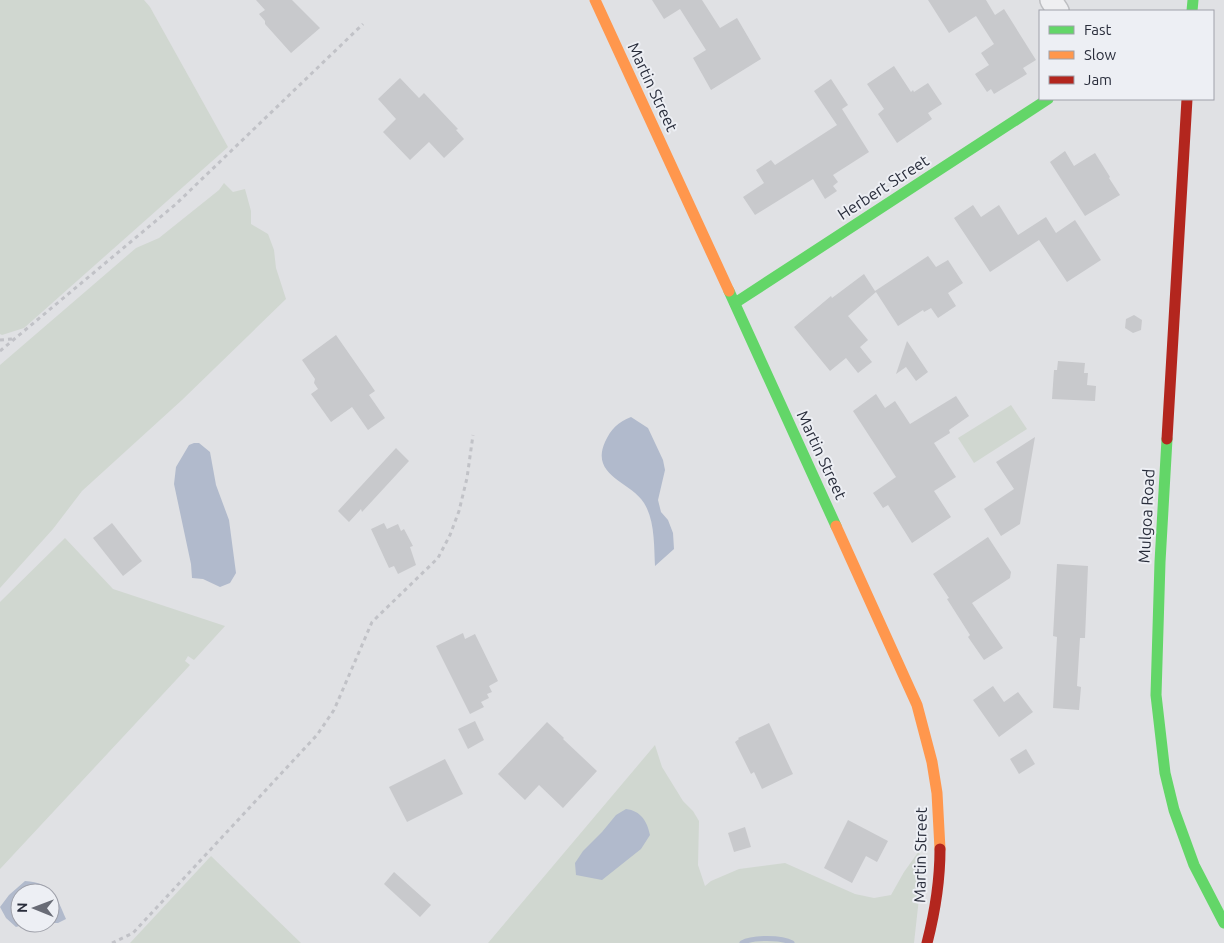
<svg xmlns="http://www.w3.org/2000/svg" width="1224" height="943" font-family="Ubuntu,sans-serif">
<style>
.green{fill:#d0d7d0}
.water{fill:#b1bacc}
.lines{fill:none;stroke-linecap:round;stroke-linejoin:round}
.stream{stroke:#b1bacc;stroke-width:5}
.building{fill:#c8c9cc}
.street-casing{stroke:#bebfc2;stroke-width:24}
.path{stroke:#c1c2c7;stroke-width:3;stroke-dasharray:4 4;stroke-linecap:butt}
.street{stroke:#efeff1;stroke-width:21}
.fast{stroke:#63d668;stroke-width:11}
.slow{stroke:#ff974d;stroke-width:11}
.jam{stroke:#b3261e;stroke-width:11}
.labels{text-anchor:middle;stroke-width:4;stroke-linejoin:round;paint-order:stroke}
.street-label{font-size:16px;fill:#292d3b;stroke:#edeff4}
</style>
<rect width="100%" height="100%" fill="#e0e1e4"/>
<g class="green">
<polygon points="0,0 144,0 150,7 228,147 24,328 2,335 0,334"/>
<polygon points="224,183 233,192 245,189 251,211 251,224 268,234 274,250 276,268 286,299 182,400 82,491 53,529 0,588 0,365 136,248 159,238 219,190"/>
<polygon points="1011,405 1027,429 974,463 958,438"/>
<polygon points="65,538 113,589 225,626 194,660 188,656 185,661 190,665 0,869 0,602"/>
<polygon points="655,745 662,767 683,801 693,811 699,821 698,865 705,886 711,881 739,869 785,863 855,894 874,898 891,895 904,872 919,851 922,871 914,943 488,943"/>
<polygon points="211,856 301,943 130,943"/>
</g>
<g class="water">
<path d="M631,417L648,428L663,460L665,470L658,500L661,512L668,520L673,533L674,549L655,566C654,547 655,520 644,503C630,481 590,476 605,442C611,429 618,422 631,417Z"/>
<polygon points="194,443 199,443 210,452 216,485 229,520 236,573 230,583 220,587 203,579 192,578 191,564 174,484 176,467 189,445"/>
<path d="M626,809C641,811 647,821 650,835L641,849L602,880L576,875L575,863L583,851L602,832L616,815Z"/>
<path d="M25,881C53,883 56,896 66,919L58,923H50V893H20V923H29L16,927L6,918L0,907L9,895Z"/>
</g>
<g class="lines">
<path class="stream" d="M742,943C752,937 782,937 792,943"/>
</g>
<g class="building">
<polygon points="256,0 292,0 320,28 291,53 265,24 265,21 259,14 265,10"/>
<polygon points="652,0 702,0 720,28 737,18 761,59 711,90 693,58 706,50 680,9 664,19"/>
<polygon points="928,0 986,0 995,15 1004,9 1036,60 1023,68 1027,74 994,94 991,89 987,92 975,74 989,65 981,53 994,44 976,16 949,33"/>
<polygon points="894,66 911,92 913,90 914,92 928,83 942,104 928,113 932,119 897,143 878,114 884,109 867,84"/>
<polygon points="400,78 419,98 424,93 458,129 456,130 464,139 444,158 429,142 410,160 383,132 396,119 378,99"/>
<polygon points="831,79 848,105 842,109 869,152 833,175 838,182 833,186 837,191 825,199 813,179 755,215 743,197 764,183 756,170 771,160 775,165 837,125 814,91"/>
<polygon points="1065,151 1074,166 1095,153 1110,177 1109,178 1120,195 1085,216 1050,162"/>
<polygon points="973,205 981,217 999,205 1018,235 1046,217 1056,233 1075,220 1101,260 1067,282 1039,240 990,272 954,218"/>
<polygon points="928,256 936,267 948,260 963,283 948,293 956,306 938,318 931,308 924,312 923,310 898,326 876,292 848,316 868,340 860,347 872,362 858,373 846,358 830,371 794,327 831,296 832,298 864,274 875,291"/>
<polygon points="1134,315 1142,320 1141,330 1133,333 1125,328 1126,319"/>
<polygon points="336,335 375,391 369,395 385,418 368,430 352,407 331,422 311,394 318,389 314,383 315,379 302,360"/>
<polygon points="907,341 928,372 916,381 906,367 896,374"/>
<polygon points="1058,361 1085,363 1084,373 1088,373 1087,385 1096,386 1095,401 1052,399 1054,370 1057,370"/>
<polygon points="876,394 885,408 895,401 910,424 956,396 969,416 949,430 950,433 934,443 956,477 934,491 951,517 912,543 888,505 883,508 873,493 896,477 853,411"/>
<polygon points="1035,437 1020,524 1001,536 984,509 1014,489 996,462"/>
<polygon points="396,448 409,461 362,512 361,509 349,522 338,511"/>
<polygon points="112,523 142,561 123,576 93,538"/>
<polygon points="384,523 387,529 398,524 401,531 404,529 413,546 410,547 416,565 398,574 394,566 389,568 371,529"/>
<polygon points="988,537 1011,572 1010,578 972,603 1003,648 984,660 968,637 970,635 947,599 949,598 933,574"/>
<polygon points="1057,564 1088,566 1085,638 1080,638 1077,686 1081,687 1079,710 1053,708 1057,637 1053,636"/>
<polygon points="463,633 465,639 475,634 498,681 489,686 492,692 487,694 489,698 481,702 484,707 470,714 436,646"/>
<polygon points="993,686 1004,702 1018,692 1033,712 999,737 973,700"/>
<polygon points="475,721 484,740 468,749 458,729"/>
<polygon points="547,722 564,738 563,739 597,771 563,808 539,785 525,800 498,774"/>
<polygon points="769,723 793,774 762,789 754,772 751,774 735,742 739,739 738,738"/>
<polygon points="1026,749 1035,764 1019,774 1010,759"/>
<polygon points="445,759 463,794 407,822 389,787"/>
<polygon points="848,820 888,841 877,862 866,856 852,883 824,868"/>
<polygon points="745,827 751,847 734,852 728,833"/>
<polygon points="394,872 431,905 420,917 384,884"/>
</g>
<g class="lines">
<g class="street-casing">
<polyline id="street" points="1051,0 1058,11"/>
</g>
<g class="path">
<polyline points="0,340 12,339"/>
<polyline points="0,351 176,204 363,24"/>
<polyline points="112,943 133,933 317,735 334,710 372,622 438,558 450,535 459,511 467,478 473,435"/>
</g>
<use href="#street" class="street"/>
<g class="fast">
<polyline points="1192,11 1193,0"/>
<polyline points="729,291 836,526"/>
<polyline points="735,303 1048,99"/>
<polyline points="1167,439 1160,562 1156,695 1165,773 1174,810 1194,865 1224,923"/>
</g>
<g class="slow">
<polyline points="595,0 729,291"/>
<polyline points="836,526 917,705 932,762 937,793 940,849"/>
</g>
<g class="jam">
<polyline points="1167,439 1187,99"/>
<path d="M927,943C935,912 940,881 940,849"/>
</g>
</g>
<g class="labels">
<g class="street-label">
<text transform="translate(653 87) rotate(65)" y="6">Martin Street</text>
<text transform="translate(883 187) rotate(-33)" y="6">Herbert Street</text>
<text transform="translate(822 455) rotate(65)" y="6">Martin Street</text>
<text transform="translate(1146 516) rotate(-87)" y="6">Mulgoa Road</text>
<text transform="translate(920 855) rotate(-89)" y="6">Martin Street</text>
</g>
</g>
<rect x="1039" y="10" width="175" height="90" fill="#edeff4" stroke="#9fa1aa"/>
<rect x="1049" y="26" width="25" height="8" fill="#63d668" stroke="#9fa1aa"/>
<text x="1084" y="35" font-size="15" fill="#292d3b">Fast</text>
<rect x="1049" y="51" width="25" height="8" fill="#ff974d" stroke="#9fa1aa"/>
<text x="1084" y="60" font-size="15" fill="#292d3b">Slow</text>
<rect x="1049" y="76" width="25" height="8" fill="#b3261e" stroke="#9fa1aa"/>
<text x="1084" y="85" font-size="15" fill="#292d3b">Jam</text>
<g transform="translate(35 908) rotate(271)"><circle r="24" fill="#edeff4" stroke="#9fa1aa"/>
<path d="M0-4L9 19L0 12L-9 19Z" fill="#696c76"/>
<text y="-8" font-size="14" font-weight="bold" text-anchor="middle" fill="#292d3b">N</text>
</g>
</svg>
